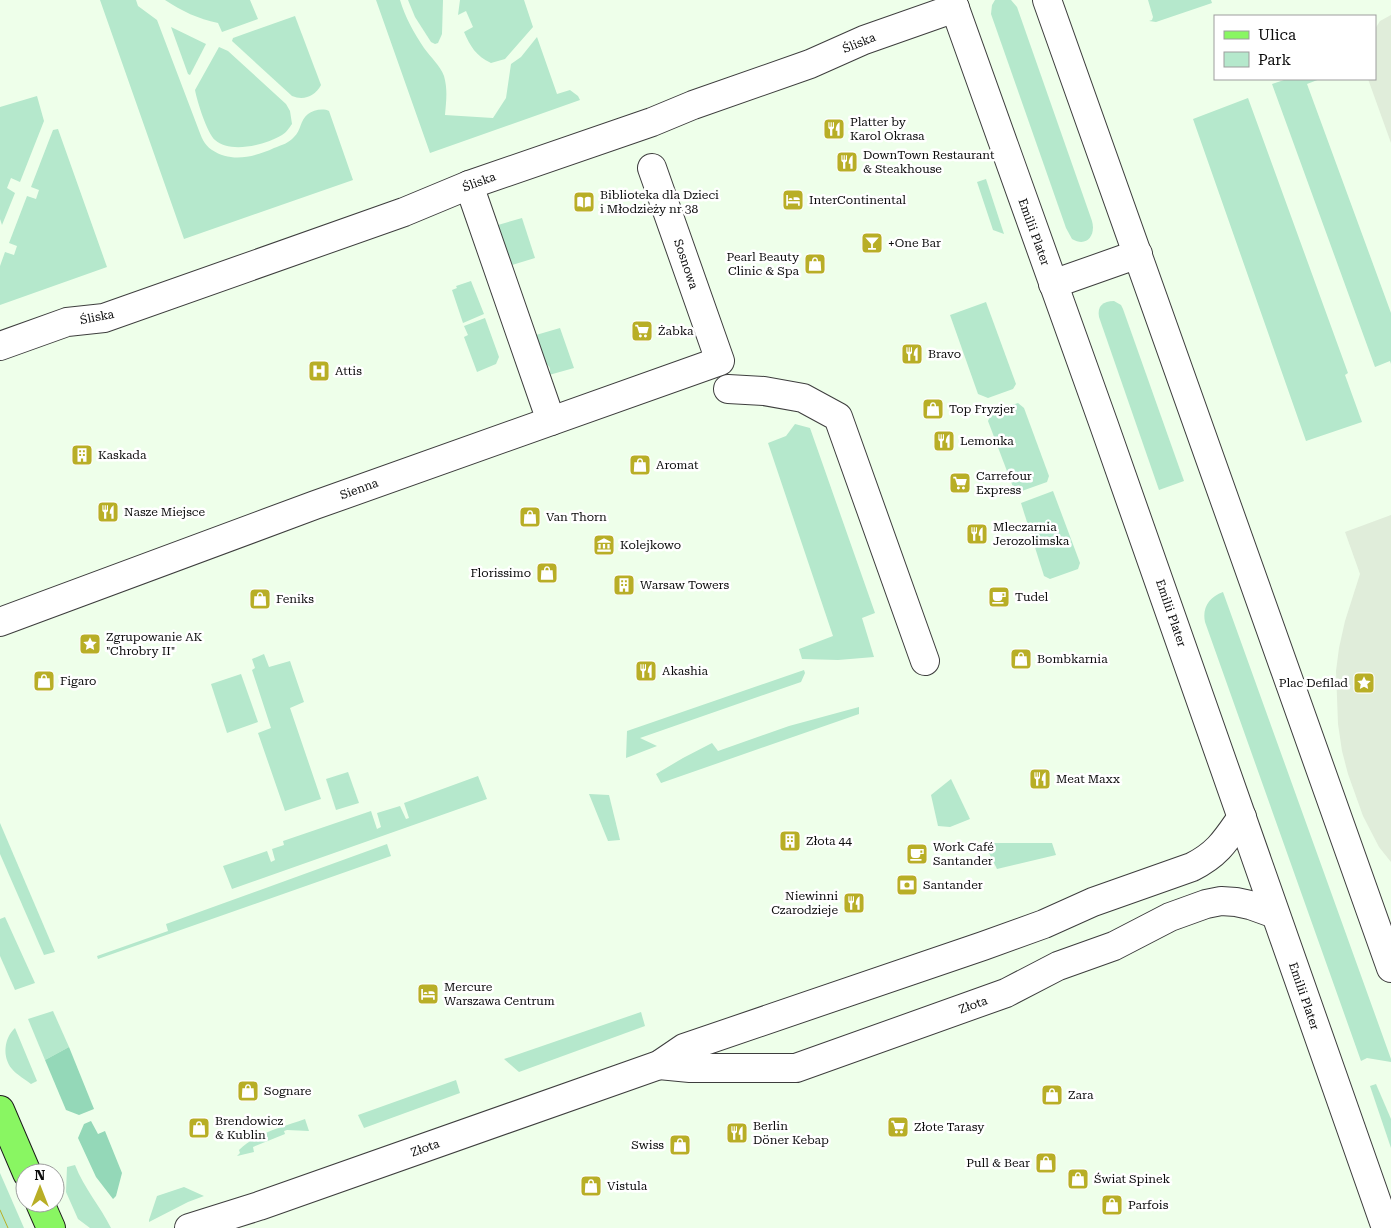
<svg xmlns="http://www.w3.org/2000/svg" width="1391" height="1228" font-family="'Roboto Serif',serif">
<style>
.green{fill:#b5e8cc}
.forest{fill:#94d8b8}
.plaza{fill:#e0edda}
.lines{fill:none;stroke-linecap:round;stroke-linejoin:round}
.minor-casing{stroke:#3e3e3e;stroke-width:30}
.major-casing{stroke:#1c1c1c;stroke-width:30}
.minor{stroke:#fff;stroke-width:28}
.major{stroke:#89f662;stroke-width:28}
.tram{stroke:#b8ae26;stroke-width:1}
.labels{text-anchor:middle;stroke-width:5;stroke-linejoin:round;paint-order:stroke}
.street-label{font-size:12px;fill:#0b0b0b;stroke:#fff}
.poi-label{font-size:12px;fill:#0b0b0b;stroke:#fff;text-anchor:start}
</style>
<rect width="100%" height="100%" fill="#eeffea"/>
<g class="green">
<path d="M100,0H136L138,6L157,20L198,128C201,136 204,145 212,150C231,163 255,157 274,148C282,145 289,143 294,137C301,131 300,120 308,114C313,110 323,108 329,111L353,180L184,239Z"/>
<path d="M165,0H250L258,19L222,32L218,23C198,19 182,11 165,0Z"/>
<path d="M376,0H400C405,17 414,33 424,48C431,58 440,65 444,76C448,90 446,102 445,115L493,118L506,98L511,64L521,57L537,37L557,94L570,90L578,96L580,100L430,153Z"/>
<polygon points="408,0 443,0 442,34 438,43 435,44 431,42 415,17"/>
<path d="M460,0H524L533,27L505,59L491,63C476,56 470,46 464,32L473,27L466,11L458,15Z"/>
<path d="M995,0H1011L1017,7L1092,221C1096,235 1087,248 1072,239L1066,228L991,14L992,5Z"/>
<polygon points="1148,0 1211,0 1212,3 1156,22 1149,21 1152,20 1153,17"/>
<path d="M295,16L321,85C315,96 304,101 292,96L232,41L233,38Z"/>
<polygon points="171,27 206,44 190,75 188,74"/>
<path d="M219,47L228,51L286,104L290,111L292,124C289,128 286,133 282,135C266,145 230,154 215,140C207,133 197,101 195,90Z"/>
<polygon points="1287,79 1320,79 1307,84 1391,313 1391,364 1390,361 1375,367 1272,84"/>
<polygon points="37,96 44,121 20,182 11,178 7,188 15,193 2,225 0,219 0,107"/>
<polygon points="1248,98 1348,373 1345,375 1362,422 1306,441 1193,119"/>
<polygon points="58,129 107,267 0,305 0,266 5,252 14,255 17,246 9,243 27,196 36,199 39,190 31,187 53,130"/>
<polygon points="986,179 1004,234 993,230 977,182"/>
<polygon points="522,218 535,258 512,265 498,225"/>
<polygon points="471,281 484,314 463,323 452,290 457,288 456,286"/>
<path d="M1114,301L1121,305L1123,309L1184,481L1159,490L1099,317C1097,306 1103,301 1114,301Z"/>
<polygon points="986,302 1016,384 1013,389 988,398 978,394 950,315"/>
<polygon points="485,318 499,357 496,364 477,372 464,337 468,335 464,326"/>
<path d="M560,328L574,368L549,375C551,370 551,367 545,363L536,335Z"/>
<polygon points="1018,403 1024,408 1049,476 1047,482 1019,492 1013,487 988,421 992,412"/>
<polygon points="795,424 810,428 875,613 862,618 874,657 838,660 802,659 799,649 833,636 768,443 786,436"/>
<polygon points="1053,491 1080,563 1078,569 1050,579 1044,576 1021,503"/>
<path d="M1223,592L1391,1059V1062L1367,1058L1361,1061L1205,622C1202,608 1209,597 1223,592Z"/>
<polygon points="264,654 269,667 290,661 304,702 290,708 321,799 285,811 258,733 271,728 252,670 255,668 252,659"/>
<polygon points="804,670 805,673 801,682 640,738 657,746 626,758 627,731"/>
<polygon points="241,674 258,722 227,733 211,684"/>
<polygon points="859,707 859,714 661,783 656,774 683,758 712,743 718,751 789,726"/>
<polygon points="348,772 359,803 336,810 326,779"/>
<polygon points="478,776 487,799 232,889 223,866 267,851 271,862 275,860 272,849 284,845 283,841 371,811 377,829 381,827 377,813 400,806 406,819 409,818 404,803"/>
<polygon points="951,779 970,819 950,827 938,826 931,795"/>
<polygon points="589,794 609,795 620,840 608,841"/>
<polygon points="0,823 55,952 44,955 0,854"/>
<polygon points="984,843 1052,843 1056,855 997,869"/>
<polygon points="387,844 391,856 98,959 97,956 168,931 166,924"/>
<polygon points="5,917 35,983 15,990 0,956 0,919"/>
<polygon points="53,1011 69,1047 45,1060 28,1019"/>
<polygon points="641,1012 645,1026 519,1072 504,1059"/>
<path d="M15,1028L37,1081L31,1084C25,1079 17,1075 12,1069C2,1057 4,1038 15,1028Z"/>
<polygon points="456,1080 460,1093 364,1128 358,1115"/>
<polygon points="1376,1084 1391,1119 1391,1148 1370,1086"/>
<path d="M305,1119L309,1131L287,1130L284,1131L285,1134L253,1147L254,1152L237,1156L240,1153L239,1150C256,1133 283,1127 305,1119Z"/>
<path d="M75,1165C84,1188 100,1206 111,1228H90L78,1219L66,1192L67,1167Z"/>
<polygon points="0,1173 24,1228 0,1228"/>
<polygon points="184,1187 204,1196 188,1202 149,1222 149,1220 157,1196"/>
</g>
<g class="forest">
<polygon points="69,1047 94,1109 79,1115 66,1110 45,1060"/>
<polygon points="91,1121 98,1134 105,1131 122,1173 116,1196 113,1199 96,1177 78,1138 84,1124"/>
</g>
<g class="plaza">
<polygon points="1391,15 1391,143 1368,79 1375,79 1375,29 1380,21"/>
<polygon points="1391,515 1391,862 1379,847 1363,816 1348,774 1342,751 1338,724 1336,671 1339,648 1345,621 1360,574 1345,532"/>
</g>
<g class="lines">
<g class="minor-casing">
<g id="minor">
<polyline points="952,0 1104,425 1386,1228"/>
<polyline points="1047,0 1391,968"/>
<polyline points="469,185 551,421"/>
<polyline points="1053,284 1138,254"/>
<polyline points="0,346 67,322 104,318 404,212 469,185 652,122 693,105 810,64 864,40 955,8"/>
<polyline points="728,389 764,391 803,398 838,417 925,661"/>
<polyline points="0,622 315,505 720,361 652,168"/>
<polyline points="659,1065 690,1068 796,1068 1006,993 1058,966 1114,946 1170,917 1206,904 1221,901 1236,902 1250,905 1275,914"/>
<path d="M189,1228L259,1206L659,1065L684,1048L983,946L1044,924L1093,902L1192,867C1218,854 1226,840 1242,817"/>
</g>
</g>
<g class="major-casing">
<g id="major">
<polyline points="0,1110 27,1173"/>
<polyline points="40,1203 51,1228"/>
</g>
</g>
<use href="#minor" class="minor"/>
<use href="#major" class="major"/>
<polyline class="tram" points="0,1210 8,1228"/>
</g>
<defs>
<g id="restaurant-square" transform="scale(1.125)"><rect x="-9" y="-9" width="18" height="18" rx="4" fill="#b8ae26" stroke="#fff"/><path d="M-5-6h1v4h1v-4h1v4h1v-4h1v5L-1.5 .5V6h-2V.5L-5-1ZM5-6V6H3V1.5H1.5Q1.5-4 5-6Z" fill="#fff"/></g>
<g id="hotel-square" transform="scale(1.125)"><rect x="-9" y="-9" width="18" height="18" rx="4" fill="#b8ae26" stroke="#fff"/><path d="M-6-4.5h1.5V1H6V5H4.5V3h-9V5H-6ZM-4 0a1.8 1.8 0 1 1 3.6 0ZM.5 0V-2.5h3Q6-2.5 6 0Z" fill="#fff"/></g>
<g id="library-square" transform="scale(1.125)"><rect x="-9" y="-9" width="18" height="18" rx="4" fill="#b8ae26" stroke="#fff"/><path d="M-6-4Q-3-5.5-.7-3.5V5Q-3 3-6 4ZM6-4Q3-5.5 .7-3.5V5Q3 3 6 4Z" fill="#fff"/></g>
<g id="bar-square" transform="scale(1.125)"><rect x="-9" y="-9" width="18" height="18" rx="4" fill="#b8ae26" stroke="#fff"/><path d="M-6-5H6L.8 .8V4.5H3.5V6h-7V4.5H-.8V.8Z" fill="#fff"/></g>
<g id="shop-square" transform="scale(1.125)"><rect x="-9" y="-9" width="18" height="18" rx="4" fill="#b8ae26" stroke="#fff"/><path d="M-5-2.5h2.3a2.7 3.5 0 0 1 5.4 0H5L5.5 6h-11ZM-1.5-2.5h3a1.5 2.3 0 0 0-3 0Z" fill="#fff"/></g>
<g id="supermarket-square" transform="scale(1.125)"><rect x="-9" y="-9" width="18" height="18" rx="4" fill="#b8ae26" stroke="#fff"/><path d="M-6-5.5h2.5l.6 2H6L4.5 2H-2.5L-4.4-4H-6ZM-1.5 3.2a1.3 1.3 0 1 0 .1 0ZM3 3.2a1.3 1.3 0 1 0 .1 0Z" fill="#fff"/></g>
<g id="hospital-square" transform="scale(1.125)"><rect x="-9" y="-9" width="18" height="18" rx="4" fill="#b8ae26" stroke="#fff"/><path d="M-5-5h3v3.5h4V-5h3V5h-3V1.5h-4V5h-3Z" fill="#fff"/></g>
<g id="building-square" transform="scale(1.125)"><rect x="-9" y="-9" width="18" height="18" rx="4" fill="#b8ae26" stroke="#fff"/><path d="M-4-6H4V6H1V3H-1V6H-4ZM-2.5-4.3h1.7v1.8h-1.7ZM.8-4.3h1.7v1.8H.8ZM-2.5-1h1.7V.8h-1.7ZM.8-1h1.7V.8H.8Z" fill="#fff"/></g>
<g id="museum-square" transform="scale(1.125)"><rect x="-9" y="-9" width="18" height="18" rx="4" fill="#b8ae26" stroke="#fff"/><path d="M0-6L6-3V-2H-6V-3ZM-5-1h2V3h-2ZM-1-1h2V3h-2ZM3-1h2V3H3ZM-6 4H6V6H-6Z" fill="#fff"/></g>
<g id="cafe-square" transform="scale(1.125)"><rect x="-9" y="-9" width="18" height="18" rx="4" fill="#b8ae26" stroke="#fff"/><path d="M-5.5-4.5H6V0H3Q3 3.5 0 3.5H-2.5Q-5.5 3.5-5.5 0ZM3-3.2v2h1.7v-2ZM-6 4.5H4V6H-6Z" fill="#fff"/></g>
<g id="sight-square" transform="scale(1.125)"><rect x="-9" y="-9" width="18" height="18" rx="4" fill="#b8ae26" stroke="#fff"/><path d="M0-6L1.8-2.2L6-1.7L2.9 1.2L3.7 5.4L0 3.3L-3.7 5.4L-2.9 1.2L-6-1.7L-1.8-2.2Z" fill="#fff"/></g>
<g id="bank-square" transform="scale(1.125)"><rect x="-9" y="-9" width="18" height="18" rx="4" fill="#b8ae26" stroke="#fff"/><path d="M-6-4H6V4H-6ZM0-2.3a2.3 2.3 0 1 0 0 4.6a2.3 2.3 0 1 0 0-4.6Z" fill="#fff"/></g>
</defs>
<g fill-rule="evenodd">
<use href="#restaurant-square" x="834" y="129"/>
<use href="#restaurant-square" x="847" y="162"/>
<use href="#hotel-square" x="793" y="200"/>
<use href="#library-square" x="584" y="202"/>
<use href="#bar-square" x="872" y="243"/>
<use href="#shop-square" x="815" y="264"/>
<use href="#supermarket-square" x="642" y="331"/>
<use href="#restaurant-square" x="912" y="354"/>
<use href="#hospital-square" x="319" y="371"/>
<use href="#shop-square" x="933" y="409"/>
<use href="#restaurant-square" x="944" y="441"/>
<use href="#building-square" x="82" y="455"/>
<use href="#shop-square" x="640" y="465"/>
<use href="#supermarket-square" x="960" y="483"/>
<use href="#restaurant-square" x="108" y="512"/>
<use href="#shop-square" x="530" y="517"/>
<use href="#restaurant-square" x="977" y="534"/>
<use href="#museum-square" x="604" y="545"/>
<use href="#shop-square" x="547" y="573"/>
<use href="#building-square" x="624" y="585"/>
<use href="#cafe-square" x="999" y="597"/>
<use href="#shop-square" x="260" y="599"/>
<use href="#sight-square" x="90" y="644"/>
<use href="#shop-square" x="1021" y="659"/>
<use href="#restaurant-square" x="646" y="671"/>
<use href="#shop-square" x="44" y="681"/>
<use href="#sight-square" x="1364" y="683"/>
<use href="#restaurant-square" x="1040" y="779"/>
<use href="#building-square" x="790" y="841"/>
<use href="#cafe-square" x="917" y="854"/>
<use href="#bank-square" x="907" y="885"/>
<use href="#restaurant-square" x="854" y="903"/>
<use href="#hotel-square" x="428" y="994"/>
<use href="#shop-square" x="248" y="1091"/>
<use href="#shop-square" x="1052" y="1095"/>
<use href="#supermarket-square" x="898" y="1127"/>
<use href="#shop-square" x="199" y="1128"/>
<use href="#restaurant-square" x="737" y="1133"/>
<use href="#shop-square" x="680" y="1145"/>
<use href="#shop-square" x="1046" y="1163"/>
<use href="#shop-square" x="1078" y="1179"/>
<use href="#shop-square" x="591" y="1186"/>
<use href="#shop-square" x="1112" y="1205"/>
</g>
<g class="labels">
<g class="street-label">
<text transform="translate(859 43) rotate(-22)" y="4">Śliska</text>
<text transform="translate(479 182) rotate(-20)" y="4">Śliska</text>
<text transform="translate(1034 232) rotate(70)" y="4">Emilii Plater</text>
<text transform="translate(686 264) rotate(71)" y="4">Sosnowa</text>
<text transform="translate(97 317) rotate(-11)" y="4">Śliska</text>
<text transform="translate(359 489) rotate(-20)" y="4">Sienna</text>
<text transform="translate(1171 613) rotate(71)" y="4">Emilii Plater</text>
<text transform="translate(1304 996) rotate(71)" y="4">Emilii Plater</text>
<text transform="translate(973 1005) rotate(-20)" y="4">Złota</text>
<text transform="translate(425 1148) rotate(-20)" y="4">Złota</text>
</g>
<g class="poi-label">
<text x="850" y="126">Platter by<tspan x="850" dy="14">Karol Okrasa</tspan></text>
<text x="863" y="159">DownTown Restaurant<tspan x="863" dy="14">&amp; Steakhouse</tspan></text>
<text x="600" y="199">Biblioteka dla Dzieci<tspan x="600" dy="14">i Młodzieży nr 38</tspan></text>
<text x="809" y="204">InterContinental</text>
<text x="888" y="247">+One Bar</text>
<text x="799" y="261" text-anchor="end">Pearl Beauty<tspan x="799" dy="14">Clinic &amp; Spa</tspan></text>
<text x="658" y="335">Żabka</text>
<text x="928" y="358">Bravo</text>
<text x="335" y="375">Attis</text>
<text x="949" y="413">Top Fryzjer</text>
<text x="960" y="445">Lemonka</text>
<text x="98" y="459">Kaskada</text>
<text x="656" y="469">Aromat</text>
<text x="976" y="480">Carrefour<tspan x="976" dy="14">Express</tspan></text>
<text x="124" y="516">Nasze Miejsce</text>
<text x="546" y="521">Van Thorn</text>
<text x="993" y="531">Mleczarnia<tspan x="993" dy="14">Jerozolimska</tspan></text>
<text x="620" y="549">Kolejkowo</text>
<text x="531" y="577" text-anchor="end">Florissimo</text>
<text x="640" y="589">Warsaw Towers</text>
<text x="1015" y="601">Tudel</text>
<text x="276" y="603">Feniks</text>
<text x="106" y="641">Zgrupowanie AK<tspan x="106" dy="14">"Chrobry II"</tspan></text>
<text x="1037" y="663">Bombkarnia</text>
<text x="662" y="675">Akashia</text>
<text x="60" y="685">Figaro</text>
<text x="1348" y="687" text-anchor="end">Plac Defilad</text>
<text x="1056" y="783">Meat Maxx</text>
<text x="806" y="845">Złota 44</text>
<text x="933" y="851">Work Café<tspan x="933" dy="14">Santander</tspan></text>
<text x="923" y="889">Santander</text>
<text x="838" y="900" text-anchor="end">Niewinni<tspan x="838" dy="14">Czarodzieje</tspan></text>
<text x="444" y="991">Mercure<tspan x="444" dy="14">Warszawa Centrum</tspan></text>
<text x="264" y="1095">Sognare</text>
<text x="1068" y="1099">Zara</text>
<text x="215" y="1125">Brendowicz<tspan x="215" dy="14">&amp; Kublin</tspan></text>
<text x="753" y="1130">Berlin<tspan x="753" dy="14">Döner Kebap</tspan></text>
<text x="914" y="1131">Złote Tarasy</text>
<text x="664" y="1149" text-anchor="end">Swiss</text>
<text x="1030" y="1167" text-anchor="end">Pull &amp; Bear</text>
<text x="1094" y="1183">Świat Spinek</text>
<text x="607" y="1190">Vistula</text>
<text x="1128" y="1209">Parfois</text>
</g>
</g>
<rect x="1214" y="15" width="162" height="65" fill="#ffffff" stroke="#9d9d9d"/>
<rect x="1224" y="31" width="25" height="8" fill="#89f662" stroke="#9d9d9d"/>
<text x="1258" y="40" font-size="15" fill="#0b0b0b">Ulica</text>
<rect x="1224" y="52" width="25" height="15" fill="#b5e8cc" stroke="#9d9d9d"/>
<text x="1258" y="65" font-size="15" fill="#0b0b0b">Park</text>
<g transform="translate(40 1188)"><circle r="24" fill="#ffffff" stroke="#9d9d9d"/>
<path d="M0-4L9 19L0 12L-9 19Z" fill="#b8ae26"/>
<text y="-8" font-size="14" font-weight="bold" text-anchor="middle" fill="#0b0b0b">N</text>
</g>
</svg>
